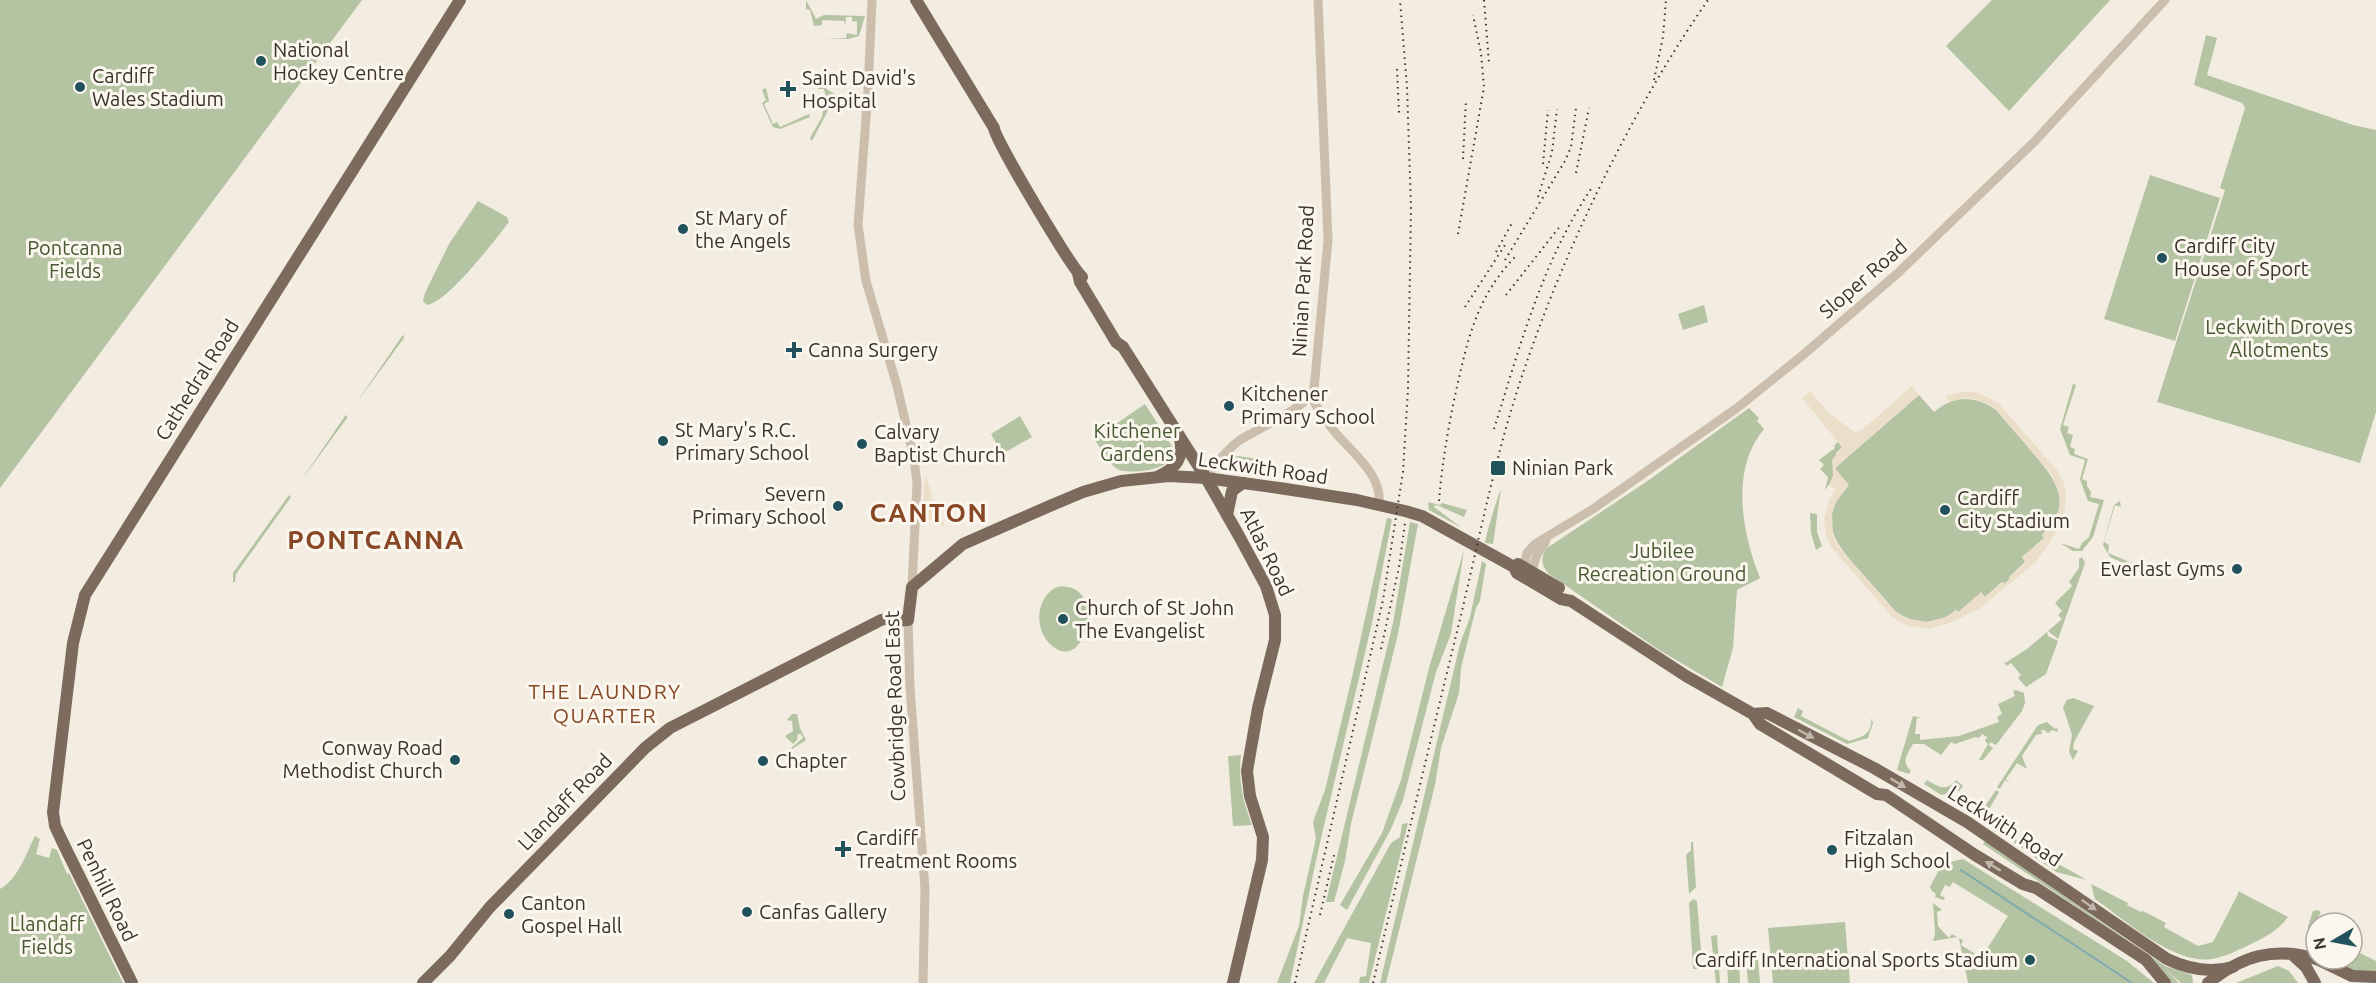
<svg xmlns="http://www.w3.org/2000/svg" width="2376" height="983" font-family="Ubuntu,sans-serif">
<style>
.green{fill:#b4c3a1}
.plaza{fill:#ebdfc9}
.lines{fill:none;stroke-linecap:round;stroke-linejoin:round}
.stream{stroke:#80a9b0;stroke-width:2}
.minor{stroke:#ccbead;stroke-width:9}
.major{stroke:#7c6a5d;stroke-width:12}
.rail{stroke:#3a322b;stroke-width:2;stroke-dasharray:1.5 4.5;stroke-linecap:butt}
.oneway{fill:#c2b7ad}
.poi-dot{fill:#21525c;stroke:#fbf6ee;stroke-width:2}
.labels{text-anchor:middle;stroke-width:6;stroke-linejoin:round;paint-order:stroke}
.poi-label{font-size:20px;fill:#3a322b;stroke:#fbf6ee;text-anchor:start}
.park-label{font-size:20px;fill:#45582f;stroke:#fbf6ee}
.street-label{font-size:20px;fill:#3a322b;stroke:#fbf6ee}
.neighbourhood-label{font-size:21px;letter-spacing:1.5px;fill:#884725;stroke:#fbf6ee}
.district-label{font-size:26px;font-weight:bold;letter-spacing:1.5px;fill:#884725;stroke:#fbf6ee}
</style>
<rect width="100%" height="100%" fill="#f3ede1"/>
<g class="green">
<polygon points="0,0 362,0 0,488"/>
<polygon points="806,0 816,19 824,15 865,16 859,36 848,39 824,38 846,38 847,33 857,35 857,22 852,21 852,17 846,17 845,26 844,21 822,20 822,25 814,26 810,10 806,9"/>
<polygon points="1992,0 2110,0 2009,111 1946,46"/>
<polygon points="2206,35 2217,38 2207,75 2353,125 2376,130 2376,412 2360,463 2157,402 2225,190 2220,188 2245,108 2242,103 2194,85"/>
<polygon points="819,84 836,95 812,141 810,138 822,117 823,109 828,108 824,89 818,89"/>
<polygon points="766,88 769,101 764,104 773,124 777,122 780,127 809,114 810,117 780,129 773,127 762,103 766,100 762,90"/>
<polygon points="2150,175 2220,198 2175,341 2104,319"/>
<path d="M478,201L507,217L509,222C495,240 448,302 427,305L423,301L425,293L449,244Z"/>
<polygon points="1704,305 1708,322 1683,330 1678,314"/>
<polygon points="404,335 404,338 355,405 402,336"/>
<polygon points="2073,384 2076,385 2063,425 2069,427 2067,433 2073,435 2070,447 2075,449 2074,454 2088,459 2082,479 2087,481 2087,486 2091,492 2090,497 2104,500 2093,537 2082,551 2073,551 2060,543 2079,549 2082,543 2089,537 2099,504 2088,501 2080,479 2085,460 2070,455 2060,429"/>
<path d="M1919,395L1934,412C1954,395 1975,395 1996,410C2008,424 2020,437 2032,452C2055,478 2076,506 2042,535L2044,538L2022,557L2025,562L2009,577L2010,579L2004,584L2002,582L1985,597L1981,593L1958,612L1956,610C1937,626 1915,625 1895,611C1883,597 1871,583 1858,569C1836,543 1820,525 1842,492L1835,468Z"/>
<path d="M1145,404L1173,448C1180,471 1126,475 1117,469C1108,463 1101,448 1094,439Z"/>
<path d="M1749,408L1759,418L1757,421L1764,429C1730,469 1742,533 1760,578L1737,590L1733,648L1722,687L1659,650L1549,574C1541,566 1540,557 1547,548L1646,482Z"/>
<polygon points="347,415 347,418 300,482 345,416"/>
<polygon points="1020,416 1032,437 1002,454 991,434"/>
<polygon points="1838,442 1842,447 1836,453 1833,479 1825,490 1828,477 1820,469 1824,465 1819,460 1835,448 1834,446"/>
<polygon points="1238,456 1265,460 1263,476 1234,470 1231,466 1233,457"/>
<path d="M1501,489L1493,544L1485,543C1485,538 1497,498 1501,489Z"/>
<polygon points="289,495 291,497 236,574 235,582 233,582 233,573"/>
<polygon points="2120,501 2121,507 2115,505 2104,542 2109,545 2108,553 2139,566 2142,561 2138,570 2110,557 2103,545 2114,505"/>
<polygon points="1428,502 1440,505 1442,503 1467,510 1464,517 1439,506 1435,505 1434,507 1462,528 1429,510"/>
<polygon points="1810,513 1817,514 1817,532 1822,546 1816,550 1811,533"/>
<polygon points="1387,518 1392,519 1372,623 1319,847 1290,983 1277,983 1299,926 1303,896 1316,838 1313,822 1325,790 1353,673"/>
<polygon points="1410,522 1418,524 1398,634 1351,824 1345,861 1334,902 1326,902 1393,623"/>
<polygon points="1464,550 1451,634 1436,672 1403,800 1391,829 1347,910 1340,905 1382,833 1401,780 1429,668"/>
<polygon points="2082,557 2085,563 2058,639 2048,631 2062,619 2058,615 2062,611 2055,603 2072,586 2069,582 2079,568 2079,559"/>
<polygon points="1482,561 1486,564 1480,601 1476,608 1461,668 1459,693 1441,748 1435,785 1386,983 1380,983 1460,644 1470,617"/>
<path d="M1057,587C1110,579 1086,681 1049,643C1034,627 1036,597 1057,587Z"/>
<polygon points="2047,632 2048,636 2058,641 2046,674 2026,687 2018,678 2021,675 2011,663 2007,666 2001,659 2005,663 2027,649"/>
<path d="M2016,690L2024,693L2025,703L2022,711L1996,745L1990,742L1989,745L1993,748L1983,760H1979L1988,744L1985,741L1987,737L1982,734L1979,738L1975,737L1955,744L1951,742L1941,755L1924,744H1913C1907,754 1901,762 1911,771L1909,774L1897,770L1913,716L1922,718H1917L1915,734H1920V740L1959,736L1999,722L1997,717L2002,714L1998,704L2015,696L2013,691Z"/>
<polygon points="2073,698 2094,706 2074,742 2073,749 2078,751 2073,760 2069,752 2072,735 2063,707 2067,700"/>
<path d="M1798,708L1803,711L1801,716L1849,741C1862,737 1873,734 1871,718L1873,723L1868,738L1847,744L1794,717Z"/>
<polygon points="792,714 797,714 800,728 806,740 792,749 791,748 803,738 801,734 798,734 797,740 793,744 785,736 793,731 792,721 787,720"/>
<polygon points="2047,722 2055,729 2057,728 2058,732 2052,730 2048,733 2044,730 2041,730 2042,734 2036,735 2022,756 2027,769 2017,763 2006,779 2010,783 2005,780 2000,789 1997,787 2038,725"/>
<path d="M1241,755C1238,781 1243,801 1252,825L1233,826L1228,756Z"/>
<path d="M1927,780C1938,787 1947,792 1956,780L1963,786L1959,791L1941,795L1924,784Z"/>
<polygon points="1996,790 1999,792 1988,811 1992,814 1990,823 2012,838 2087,880 2056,872 1989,825 1986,805"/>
<polygon points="1408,823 1369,983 1359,983 1360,977 1366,976 1371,943 1347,938 1324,983 1314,983 1391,843 1400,837 1402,824"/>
<path d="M35,836L40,839L36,854L49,858L52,848L57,850L67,874L69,873L123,983H0V889C18,879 25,856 35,836Z"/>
<path d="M1985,841L2165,966L2192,975L2193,983H2181L2165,969L2179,983H2171C2150,948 2118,942 2090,916L1983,844Z"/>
<polygon points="1691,842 1693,842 1696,887 1689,894 1686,855 1691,850"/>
<polygon points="1963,859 2127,961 2154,983 1968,983 1959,938 1963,940 1961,945 1977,955 1981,950 1985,952 2008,916 1953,882 1950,887 1945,885 1940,895 1945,898 1944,900 1935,897 1936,894 1932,891 1930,887 1942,864"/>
<path d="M2091,884L2128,903L2127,905L2141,912L2143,911L2166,923L2164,927L2198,946L2213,942L2238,894V891L2288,917C2277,932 2263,938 2247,946C2236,951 2225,957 2212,959C2174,965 2125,920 2095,899Z"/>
<polygon points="1693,899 1697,901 1701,950 1700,969 1693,969 1689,903"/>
<polygon points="1933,903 1942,910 1937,912 1938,926 1949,938 1952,934 1957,937 1933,941 1935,934"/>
<polygon points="2318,910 2321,912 2318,917 2324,920 2322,923 2316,923 2316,954 2308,949 2305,941 2308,940 2308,926 2313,911"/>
<polygon points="1845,922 1850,983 1773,983 1768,928"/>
<polygon points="1717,935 1720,983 1716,983 1711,936"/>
<polygon points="2352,949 2376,961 2376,973 2349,971 2325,959 2352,959"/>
<polygon points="1739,959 1740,983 1728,983 1727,960"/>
<polygon points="1746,959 1758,959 1760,983 1748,983"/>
<polygon points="2278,966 2289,971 2298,983 2236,983"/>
</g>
<g class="plaza">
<polygon points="1912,386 1919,395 1835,468 1849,485 1836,502 1832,512 1833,535 1838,546 1895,611 1905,618 1927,622 1949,616 1956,610 1959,612 1981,592 1985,597 2003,582 2004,584 2010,579 2009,577 2025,562 2022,557 2044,538 2042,535 2055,519 2059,508 2060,497 2052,475 1996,410 1986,403 1975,399 1964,398 1949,402 1946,396 1962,392 1974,392 1986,396 2000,405 2057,470 2064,483 2066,496 2064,515 2058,530 2035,563 1979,609 1950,623 1928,629 1908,626 1893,618 1831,547 1826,534 1824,520 1829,501 1835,490 1829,485 1833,476 1832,460 1842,447 1802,398 1810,391 1829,413 1856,433 1863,429"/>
<polygon points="926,475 937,514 939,514 946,528 935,520 927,520 923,515 924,487"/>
</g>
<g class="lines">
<polyline class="stream" points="1961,870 2132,983"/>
<g class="minor">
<polyline points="872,0 868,91 858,225 866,281 897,386 914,459 917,484 912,587"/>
<path d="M1310,396C1318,408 1325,420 1334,431C1351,452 1383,474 1379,505"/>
<path d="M1206,478C1210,469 1231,446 1240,440C1258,428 1306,409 1314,389L1328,240L1318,0"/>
<polyline points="1523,571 1527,553 1535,544 1593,509 1737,408 1803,355 1898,273 2035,141 2165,0"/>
<polyline points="1530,577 1537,554 1545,543 1546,539"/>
<polyline points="908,620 910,687 925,889 923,983"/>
</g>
<g class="major">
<path d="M916,0L994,128C995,140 1071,267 1082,277"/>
<polyline points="1078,273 1080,282 1116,342 1123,347 1206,478 1239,536 1266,586 1275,615 1275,640 1258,708 1247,771 1250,796 1263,837 1262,860 1233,983"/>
<path d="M1159,476C1176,468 1184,458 1180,439"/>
<polyline points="1227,515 1232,491 1243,483"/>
<polyline points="1514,567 1518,564 1523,567 1559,588"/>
<path d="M1753,714L1767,713L1874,768L1967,822L2167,959C2188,969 2211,973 2233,967"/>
<polyline points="2294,956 2306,967 2315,983"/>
<polyline points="2317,959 2352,976 2376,977"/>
<polyline points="132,983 63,843 55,826 53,812 73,643 85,595 460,0"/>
<polyline points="423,983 450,956 490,907 534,862 645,748 670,728 881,620 889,618 893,621 908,620 912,587 963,544 1052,505 1083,492 1121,481 1169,476 1206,478 1279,488 1357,500 1405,511 1422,516 1514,567 1517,573 1561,599 1571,601 1686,676 1753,714 1760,724 1877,794 1886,795 1975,855 2023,884 2036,888 2146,960 2165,983"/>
<path d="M2208,983C2242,956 2274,946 2316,959"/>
</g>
<g class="rail">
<polyline points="1484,0 1489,63"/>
<polyline points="1397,69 1399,114"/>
<polyline points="1654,80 1663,37 1666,0"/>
<polyline points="1463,159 1466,99"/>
<polyline points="1543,164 1548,110"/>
<polyline points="1576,173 1589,108"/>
<polyline points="1538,197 1552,152 1557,109"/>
<polyline points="1458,234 1484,87 1481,53 1473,15"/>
<polyline points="1496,252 1512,223"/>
<polyline points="1505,260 1565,161 1571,147 1576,108"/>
<polyline points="1506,295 1561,225"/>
<polyline points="1465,307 1505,245"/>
<path d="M1494,429C1520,346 1543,259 1593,186"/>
<path d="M1439,501C1442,464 1448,428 1456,391C1468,338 1477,295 1517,255"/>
<polyline points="1381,649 1399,567 1405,523"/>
<polyline points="1320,915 1335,851"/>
<polyline points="1295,983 1383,600 1403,472 1408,389 1411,207 1407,87 1400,0"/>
<path d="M1373,983C1402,860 1431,738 1461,615C1480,535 1496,453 1522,376C1564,250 1632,109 1708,0"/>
</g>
</g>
<defs><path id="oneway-solid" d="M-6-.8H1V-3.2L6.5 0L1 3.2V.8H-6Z" transform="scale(1.5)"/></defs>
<g class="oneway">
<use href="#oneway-solid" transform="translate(1806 734) rotate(28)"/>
<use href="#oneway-solid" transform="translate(1898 783) rotate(31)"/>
<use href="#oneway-solid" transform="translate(1993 866) rotate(-149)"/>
<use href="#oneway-solid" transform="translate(2089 905) rotate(35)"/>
</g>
<g class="poi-dot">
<circle cx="261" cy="61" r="6"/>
<circle cx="80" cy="87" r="6"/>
<path d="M785 80h6v6h6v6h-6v6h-6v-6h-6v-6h6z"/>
<circle cx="683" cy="229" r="6"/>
<circle cx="2162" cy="258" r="6"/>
<path d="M791 341h6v6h6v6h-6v6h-6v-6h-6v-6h6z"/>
<circle cx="1229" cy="406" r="6"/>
<circle cx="663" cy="441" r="6"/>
<circle cx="862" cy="444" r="6"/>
<rect x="1490" y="460" width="16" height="16" rx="3"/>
<circle cx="838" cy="506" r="6"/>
<circle cx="1945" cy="510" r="6"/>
<circle cx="2237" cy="569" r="6"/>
<circle cx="1063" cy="619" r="6"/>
<circle cx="455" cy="760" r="6"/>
<circle cx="763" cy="761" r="6"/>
<path d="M840 840h6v6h6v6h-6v6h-6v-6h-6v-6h6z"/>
<circle cx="1832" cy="850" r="6"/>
<circle cx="747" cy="912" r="6"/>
<circle cx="509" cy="914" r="6"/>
<circle cx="2030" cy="960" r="6"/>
</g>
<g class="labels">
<g class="poi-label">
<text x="273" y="57">National<tspan x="273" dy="23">Hockey Centre</tspan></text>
<text x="92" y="83">Cardiff<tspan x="92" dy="23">Wales Stadium</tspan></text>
<text x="802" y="85">Saint David's<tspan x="802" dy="23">Hospital</tspan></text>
<text x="695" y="225">St Mary of<tspan x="695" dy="23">the Angels</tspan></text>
<text x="2174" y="253">Cardiff City<tspan x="2174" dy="23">House of Sport</tspan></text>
<text x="808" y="357">Canna Surgery</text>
<text x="1241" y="401">Kitchener<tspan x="1241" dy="23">Primary School</tspan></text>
<text x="675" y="437">St Mary's R.C.<tspan x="675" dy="23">Primary School</tspan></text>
<text x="874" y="439">Calvary<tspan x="874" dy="23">Baptist Church</tspan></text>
<text x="1512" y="475">Ninian Park</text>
<text x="826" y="501" text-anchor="end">Severn<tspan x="826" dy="23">Primary School</tspan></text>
<text x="1957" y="505">Cardiff<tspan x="1957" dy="23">City Stadium</tspan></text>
<text x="2225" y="576" text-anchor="end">Everlast Gyms</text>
<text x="1075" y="615">Church of St John<tspan x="1075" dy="23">The Evangelist</tspan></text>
<text x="443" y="755" text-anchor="end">Conway Road<tspan x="443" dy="23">Methodist Church</tspan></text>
<text x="775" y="768">Chapter</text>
<text x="856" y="845">Cardiff<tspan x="856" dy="23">Treatment Rooms</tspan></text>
<text x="1844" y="845">Fitzalan<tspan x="1844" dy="23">High School</tspan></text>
<text x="521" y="910">Canton<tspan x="521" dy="23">Gospel Hall</tspan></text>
<text x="759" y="919">Canfas Gallery</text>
<text x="2018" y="967" text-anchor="end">Cardiff International Sports Stadium</text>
</g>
<g class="park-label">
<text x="75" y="255">Pontcanna<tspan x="75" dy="23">Fields</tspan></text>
<text x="2279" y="334">Leckwith Droves<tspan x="2279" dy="23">Allotments</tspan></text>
<text x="1137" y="438">Kitchener<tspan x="1137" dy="23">Gardens</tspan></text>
<text x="1662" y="558">Jubilee<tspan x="1662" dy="23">Recreation Ground</tspan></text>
<text x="47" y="931">Llandaff<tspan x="47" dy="23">Fields</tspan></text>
</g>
<g class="street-label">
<text transform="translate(1863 279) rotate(-41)" y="7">Sloper Road</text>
<text transform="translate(1303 281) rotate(-87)" y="7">Ninian Park Road</text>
<text transform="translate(197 380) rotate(-58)" y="7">Cathedral Road</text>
<text transform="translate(1263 468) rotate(8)" y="7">Leckwith Road</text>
<text transform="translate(1267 552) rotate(64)" y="7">Atlas Road</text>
<text transform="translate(895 706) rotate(-92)" y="7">Cowbridge Road East</text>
<text transform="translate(565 802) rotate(-46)" y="7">Llandaff Road</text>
<text transform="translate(2005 826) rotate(33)" y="7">Leckwith Road</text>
<text transform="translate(107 890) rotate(64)" y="7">Penhill Road</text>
</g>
<g class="neighbourhood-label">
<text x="605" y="699">THE LAUNDRY<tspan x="605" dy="24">QUARTER</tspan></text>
</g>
<g class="district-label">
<text x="929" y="522">CANTON</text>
<text x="376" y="549">PONTCANNA</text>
</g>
</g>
<g transform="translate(2334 941) rotate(260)"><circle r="28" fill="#fbf6ee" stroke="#aea8a0" stroke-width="1.5"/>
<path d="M0-4.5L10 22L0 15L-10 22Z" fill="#21525c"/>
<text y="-9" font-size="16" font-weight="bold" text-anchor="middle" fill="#3a322b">N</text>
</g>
</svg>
